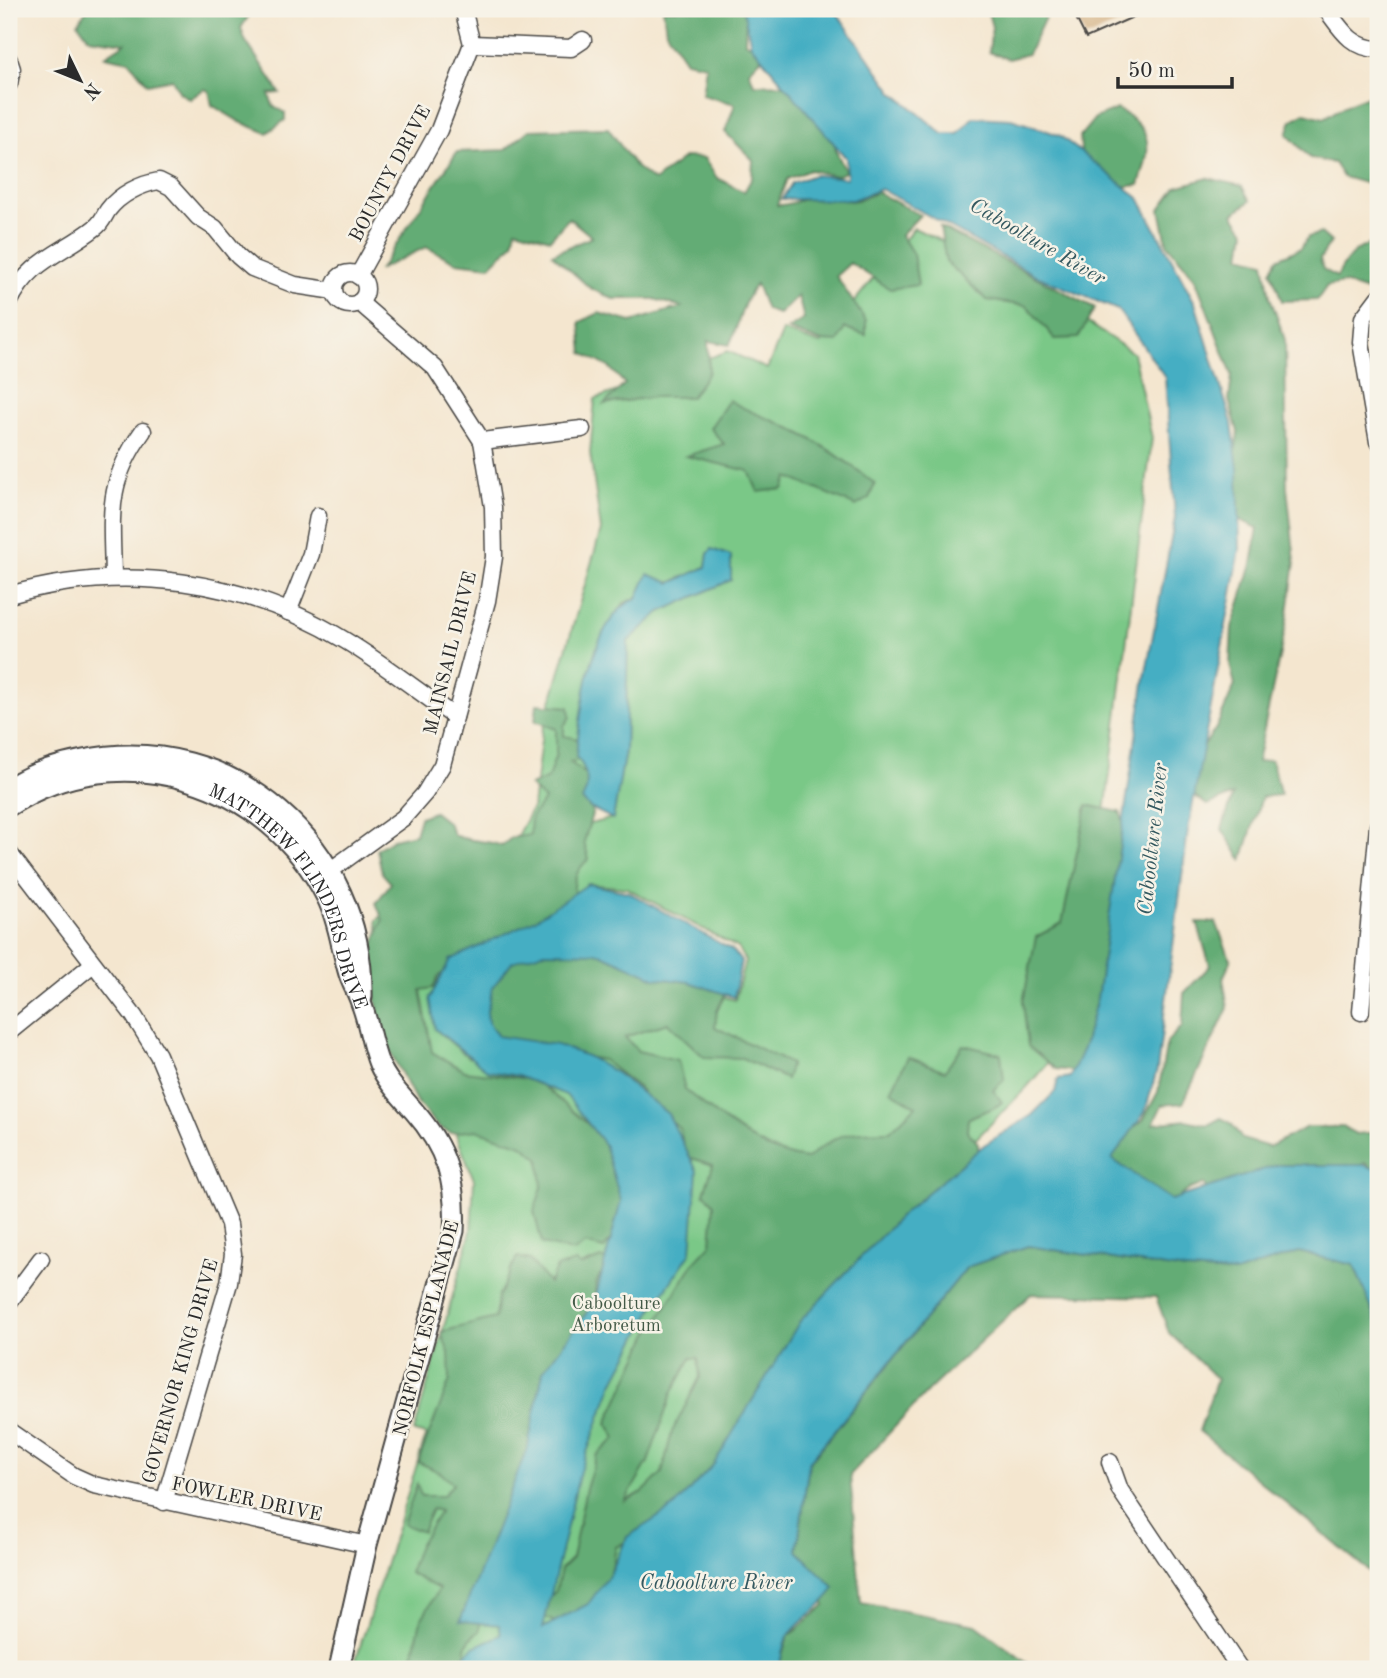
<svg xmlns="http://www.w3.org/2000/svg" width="1387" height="1678" font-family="'Old Standard TT',serif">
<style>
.green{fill:#7ac887;stroke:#527a59;stroke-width:2;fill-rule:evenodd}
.forest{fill:#63ac74;stroke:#476c50;stroke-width:2;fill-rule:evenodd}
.water{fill:#44aec3;stroke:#386c77;stroke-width:2}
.building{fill:#ca9f67}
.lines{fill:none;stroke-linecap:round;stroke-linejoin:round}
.minor-casing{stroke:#494744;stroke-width:19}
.tertiary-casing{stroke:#494744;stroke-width:23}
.minor{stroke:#fff;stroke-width:16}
.tertiary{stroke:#fff;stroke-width:19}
.labels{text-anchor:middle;stroke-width:5;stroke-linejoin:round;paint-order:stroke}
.street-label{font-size:19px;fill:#2b2b2b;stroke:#f7f3e8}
.park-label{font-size:19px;fill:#435a47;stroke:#f7f3e8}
.water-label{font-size:21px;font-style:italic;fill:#345960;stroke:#f7f3e8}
</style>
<rect width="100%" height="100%" fill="#f7f3e8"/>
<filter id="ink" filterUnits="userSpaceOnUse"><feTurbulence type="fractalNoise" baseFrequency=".0143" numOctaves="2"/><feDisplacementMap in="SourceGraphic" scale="14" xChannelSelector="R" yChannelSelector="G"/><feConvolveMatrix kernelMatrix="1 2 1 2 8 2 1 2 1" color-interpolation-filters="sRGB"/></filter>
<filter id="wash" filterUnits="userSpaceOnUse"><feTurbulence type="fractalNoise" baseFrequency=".00686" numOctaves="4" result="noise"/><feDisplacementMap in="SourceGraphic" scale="28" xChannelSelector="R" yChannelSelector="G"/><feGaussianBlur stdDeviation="1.57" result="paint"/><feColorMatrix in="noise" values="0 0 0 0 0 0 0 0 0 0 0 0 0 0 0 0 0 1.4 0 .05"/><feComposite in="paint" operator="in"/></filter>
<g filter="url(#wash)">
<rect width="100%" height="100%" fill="#f4e6cf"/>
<path class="green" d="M914,228L1027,282L1133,353L1152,438L1078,1028L1027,1087L901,1215L588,1604L542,1629L449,1669H353L426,1435L414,1432L471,1231L474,1180L450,1119L395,1052L377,920L389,910L503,862L533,806L542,732L601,530L590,453L595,399L728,351L767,369L783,331L820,344ZM708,554L731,580L660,612L628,641L625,751L613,818L579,827L587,790L584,766L602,637L624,603L706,567ZM588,884L627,888L738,948L745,961L735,1000L690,987L469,1058L435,1029Z"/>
<g class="forest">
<polygon points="87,9 253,9 241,28 245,40 280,93 269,94 273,106 285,113 285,120 267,133 240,122 212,105 209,91 204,89 190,99 180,93 172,79 148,84 129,61 105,56 125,43 89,38 78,23"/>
<path d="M663,9H743L746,15L745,42L770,49L749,71L754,84L795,85L831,123L836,151L846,172L836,176L810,170L787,179L777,205C792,206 802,197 816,197C848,196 842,209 877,192L920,215L901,235L913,254L918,285L890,289L850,263L836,276L866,321V335L845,328L838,342L819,341L788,329L804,319L798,296L779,314L766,310L756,284C741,303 740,324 729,345L708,341L709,372L691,397H654L604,404L625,384L610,368L583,353L580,322L599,313L631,322L681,307L654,299H613L590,288L552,254L592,237L569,218L550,239L516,229L513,243L490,266L456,262L426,247L380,269L457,152L505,150L529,130L608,128L635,166L654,181L685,157L704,158L717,178L744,192L752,178L753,160L725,132L735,104L702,95L706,65L686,61L666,31Z"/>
<polygon points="987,9 1049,9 1028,54 1008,59 989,52 992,27"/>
<polygon points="1378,92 1378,187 1343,177 1334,163 1310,158 1287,134 1292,120 1305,113 1324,118 1348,104"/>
<path d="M1117,109C1155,130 1151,147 1139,185L1121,187L1082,164L1080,136L1095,118Z"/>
<polygon points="1208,178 1242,186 1250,201 1233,214 1245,231 1241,256 1264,262 1270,297 1285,340 1287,487 1295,562 1287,620 1257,762 1271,760 1281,795 1262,797 1242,860 1222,829 1233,795 1207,805 1191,793 1195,758 1216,728 1235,685 1230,665 1232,627 1252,564 1258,528 1227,514 1238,432 1229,400 1232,375 1195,278 1167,244 1160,209 1176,187"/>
<polygon points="940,227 1095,308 1078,338 1055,339 1027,306 987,300 946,262"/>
<path d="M1321,233L1331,242L1320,259L1323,269L1337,277C1346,258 1356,246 1378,242V292L1375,294L1343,283L1327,286L1317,300L1282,301L1271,271L1277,259L1301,248L1308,237Z"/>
<path d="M729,400C748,412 768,418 788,427C819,442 849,462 875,484L869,498L856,506L788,477L783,489L758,492L749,471L686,456L724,444L710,428Z"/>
<path d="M537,704L569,707L570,717L564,726V736L585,740L584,759L570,762L593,780L592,814L584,842L589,859C574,871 573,883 574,901L439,976L433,988L421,990L432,1052L465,1071L536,1080L603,1137L626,1211L619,1229L604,1249L585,1244L574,1252L542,1244L534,1211L542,1187L539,1158L522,1145L476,1130L451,1133L438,1127L416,1101L382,1036L369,957L383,920L376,903L391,883L382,873L377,849L393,839L415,834L420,817L434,812L448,823L454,835C471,843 486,839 502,846L511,838L530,835L531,817L544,800L530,786L548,778L556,754V729L535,721Z"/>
<polygon points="1087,805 1120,812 1127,833 1100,1027 1080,1072 1056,1069 1028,1046 1023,1002 1036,937 1062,923"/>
<polygon points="1197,922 1216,922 1231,961 1223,978 1228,1008 1183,1103 1162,1105 1153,1124 1186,1120 1208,1125 1221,1118 1231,1123 1242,1139 1269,1147 1307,1127 1343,1127 1356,1134 1378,1132 1378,1174 1366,1162 1350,1173 1209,1197 1204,1184 1190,1189 1167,1206 1101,1162 1120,1139 1143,1120 1158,1092 1167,1042 1182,1026 1184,993 1210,966"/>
<path d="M593,947L727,990L717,1011L715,1027L791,1064L786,1079L742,1058L704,1057L668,1023L625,1037L638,1051L678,1060L685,1090C723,1119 758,1153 807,1159C840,1131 847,1132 890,1131L916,1106L891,1091L908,1057L945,1071L963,1045L1001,1054L1004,1080L993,1090L1002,1102C991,1112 980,1111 968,1119L967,1131L978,1143L979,1164L703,1502L616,1547L610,1579L570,1629L533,1612L556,1591L561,1569L572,1558L586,1488L597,1455L616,1438L607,1423L648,1335L695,1261L711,1244L714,1204L704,1193L713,1165L685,1156L680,1128L657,1112L639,1088L603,1060L511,1043L478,1029L481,979L530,949ZM691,1358H698L700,1377L672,1432L662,1473L643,1492L625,1501L648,1462L672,1393Z"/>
<polygon points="1028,1246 1186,1270 1235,1273 1299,1252 1354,1265 1378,1324 1378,1579 1199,1431 1217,1379 1169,1333 1156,1297 1031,1294 929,1390 850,1475 861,1603 976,1625 1035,1669 775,1669 779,1665 788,1637 825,1605 797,1551 809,1463 967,1267"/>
<path d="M517,1257L530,1260L549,1283L557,1267L576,1262L580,1266L601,1258L616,1264L612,1284L600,1275L596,1284L593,1310L480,1616V1631C463,1640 466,1653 463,1669H410L421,1620L439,1589L409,1573L419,1545L440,1511L432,1509L422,1532L403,1524L417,1484L421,1496H443L453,1484L441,1473L418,1462L450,1380L449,1353L441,1332L495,1318L498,1297Z"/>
</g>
<g class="water">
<path d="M743,9H834L893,92L943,134H958L973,117L1011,119L1059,135L1139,198L1195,303L1232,423L1238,468L1240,550L1188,830L1157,1070L1145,1112L1112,1159L1171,1200L1277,1165H1364L1378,1170V1324L1354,1265L1299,1252L1235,1273L1186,1270L1028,1246L967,1267L809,1462L797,1551L835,1588C822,1609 797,1621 787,1638C781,1648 784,1661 775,1669H449L474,1647L501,1635L499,1625L460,1621L528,1446L543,1371L594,1303L621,1201L604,1144L566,1095L518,1076L488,1071L435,1029L430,998L450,960L534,920L588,884L628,892L732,950L741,961L734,997L689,982L655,978L600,953L543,952L512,962L493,987L487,1011L488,1022L498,1036L557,1045L587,1056L618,1074L668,1114L697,1171L691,1252L652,1310L613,1383L580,1471L543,1628L588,1604L610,1574L627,1537L675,1506L714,1464L800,1321L901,1215L984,1145L1032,1115L1055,1092L1058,1079L1070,1077L1084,1046L1097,998L1144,683L1175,518L1165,377L1118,310L1039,277L881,189L852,200L782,199L792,183L814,175L847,178L846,158L751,45Z"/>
<path d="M712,549L731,556V580L660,612L628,641L625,751L613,819L590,808L582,800C590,785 588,769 576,757C580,713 589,617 637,598L648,574L671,583L706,567L708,554Z"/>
</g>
<g id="blocks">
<polygon class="building" points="1079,9 1151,9 1086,38 1076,18 1082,15"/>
</g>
</g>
<g filter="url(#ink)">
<use href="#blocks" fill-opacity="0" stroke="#494744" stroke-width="2"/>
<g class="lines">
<g class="minor-casing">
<g id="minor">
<path d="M1326,9C1341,29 1351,48 1378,49"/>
<polyline points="472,44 571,48 583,40"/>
<polyline points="9,60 12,69 9,84"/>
<circle cx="350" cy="289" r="16"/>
<polyline points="358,276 439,130 472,44 463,9"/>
<polyline points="1378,298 1363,318 1361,342 1378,442"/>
<path d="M9,303C29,260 62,254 96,227C102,222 104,216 108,210C120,194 141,184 159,181L171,187L198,217L215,228L238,256L252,268L295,285L334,291"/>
<polyline points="482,441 582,429"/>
<path d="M113,577C112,515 105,484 143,431"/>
<path d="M9,595C123,562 245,579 346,641C384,664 419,692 455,717"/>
<polyline points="288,612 311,554 318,516"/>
<polyline points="9,853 134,1016 158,1055 229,1224 233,1254 229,1283 164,1502"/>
<polyline points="320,878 403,818 425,793 442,765 487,601 494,557 493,507 482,441 435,368 359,302"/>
<polyline points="1361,1012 1378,826"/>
<polyline points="9,1032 93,964"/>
<polyline points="9,1302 41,1259"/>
<polyline points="9,1431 74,1476 94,1485 367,1545"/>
<polyline points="1110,1462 1120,1490 1240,1669"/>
</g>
</g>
<g class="tertiary-casing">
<g id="tertiary">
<path d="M9,788C31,773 57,765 83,760C232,729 365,847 362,997"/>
<path id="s1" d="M9,806C120,733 269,780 327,898C339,922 341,948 349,974C352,984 358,993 361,1003C369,1023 371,1044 379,1064C387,1082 401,1096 414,1111C446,1147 457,1183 454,1231L367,1545L339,1669"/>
</g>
</g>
<use href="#minor" class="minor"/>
<use href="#tertiary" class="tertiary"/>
</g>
</g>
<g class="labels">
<g class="street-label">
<text transform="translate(389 173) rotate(-62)" y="7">BOUNTY DRIVE</text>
<text transform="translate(449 653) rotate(-76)" y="7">MAINSAIL DRIVE</text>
<text dy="7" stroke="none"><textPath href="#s1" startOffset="350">MATTHEW FLINDERS DRIVE</textPath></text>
<text transform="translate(425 1328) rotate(-76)" y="7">NORFOLK ESPLANADE</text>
<text transform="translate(179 1371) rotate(-74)" y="7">GOVERNOR KING DRIVE</text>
<text transform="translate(247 1498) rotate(12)" y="7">FOWLER DRIVE</text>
</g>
<g class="park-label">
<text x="616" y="1309">Caboolture<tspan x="616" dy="22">Arboretum</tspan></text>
</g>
<g class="water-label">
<text transform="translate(1038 241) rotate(30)" y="7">Caboolture River</text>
<text transform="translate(1152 839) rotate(-84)" y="7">Caboolture River</text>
<text x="716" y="1589">Caboolture River</text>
</g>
</g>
<rect width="1387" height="1678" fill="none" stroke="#f7f3e8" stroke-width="35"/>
<g transform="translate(80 80) rotate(133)" stroke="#f7f3e8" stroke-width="5" paint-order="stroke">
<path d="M0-5L12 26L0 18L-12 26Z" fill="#2b2b2b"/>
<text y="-10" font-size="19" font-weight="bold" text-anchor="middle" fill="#2b2b2b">N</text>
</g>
<path d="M1118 77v10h114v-10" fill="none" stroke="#2b2b2b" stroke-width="3.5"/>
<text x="1128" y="77" font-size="21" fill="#2b2b2b" stroke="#f7f3e8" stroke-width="5" paint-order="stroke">50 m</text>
</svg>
